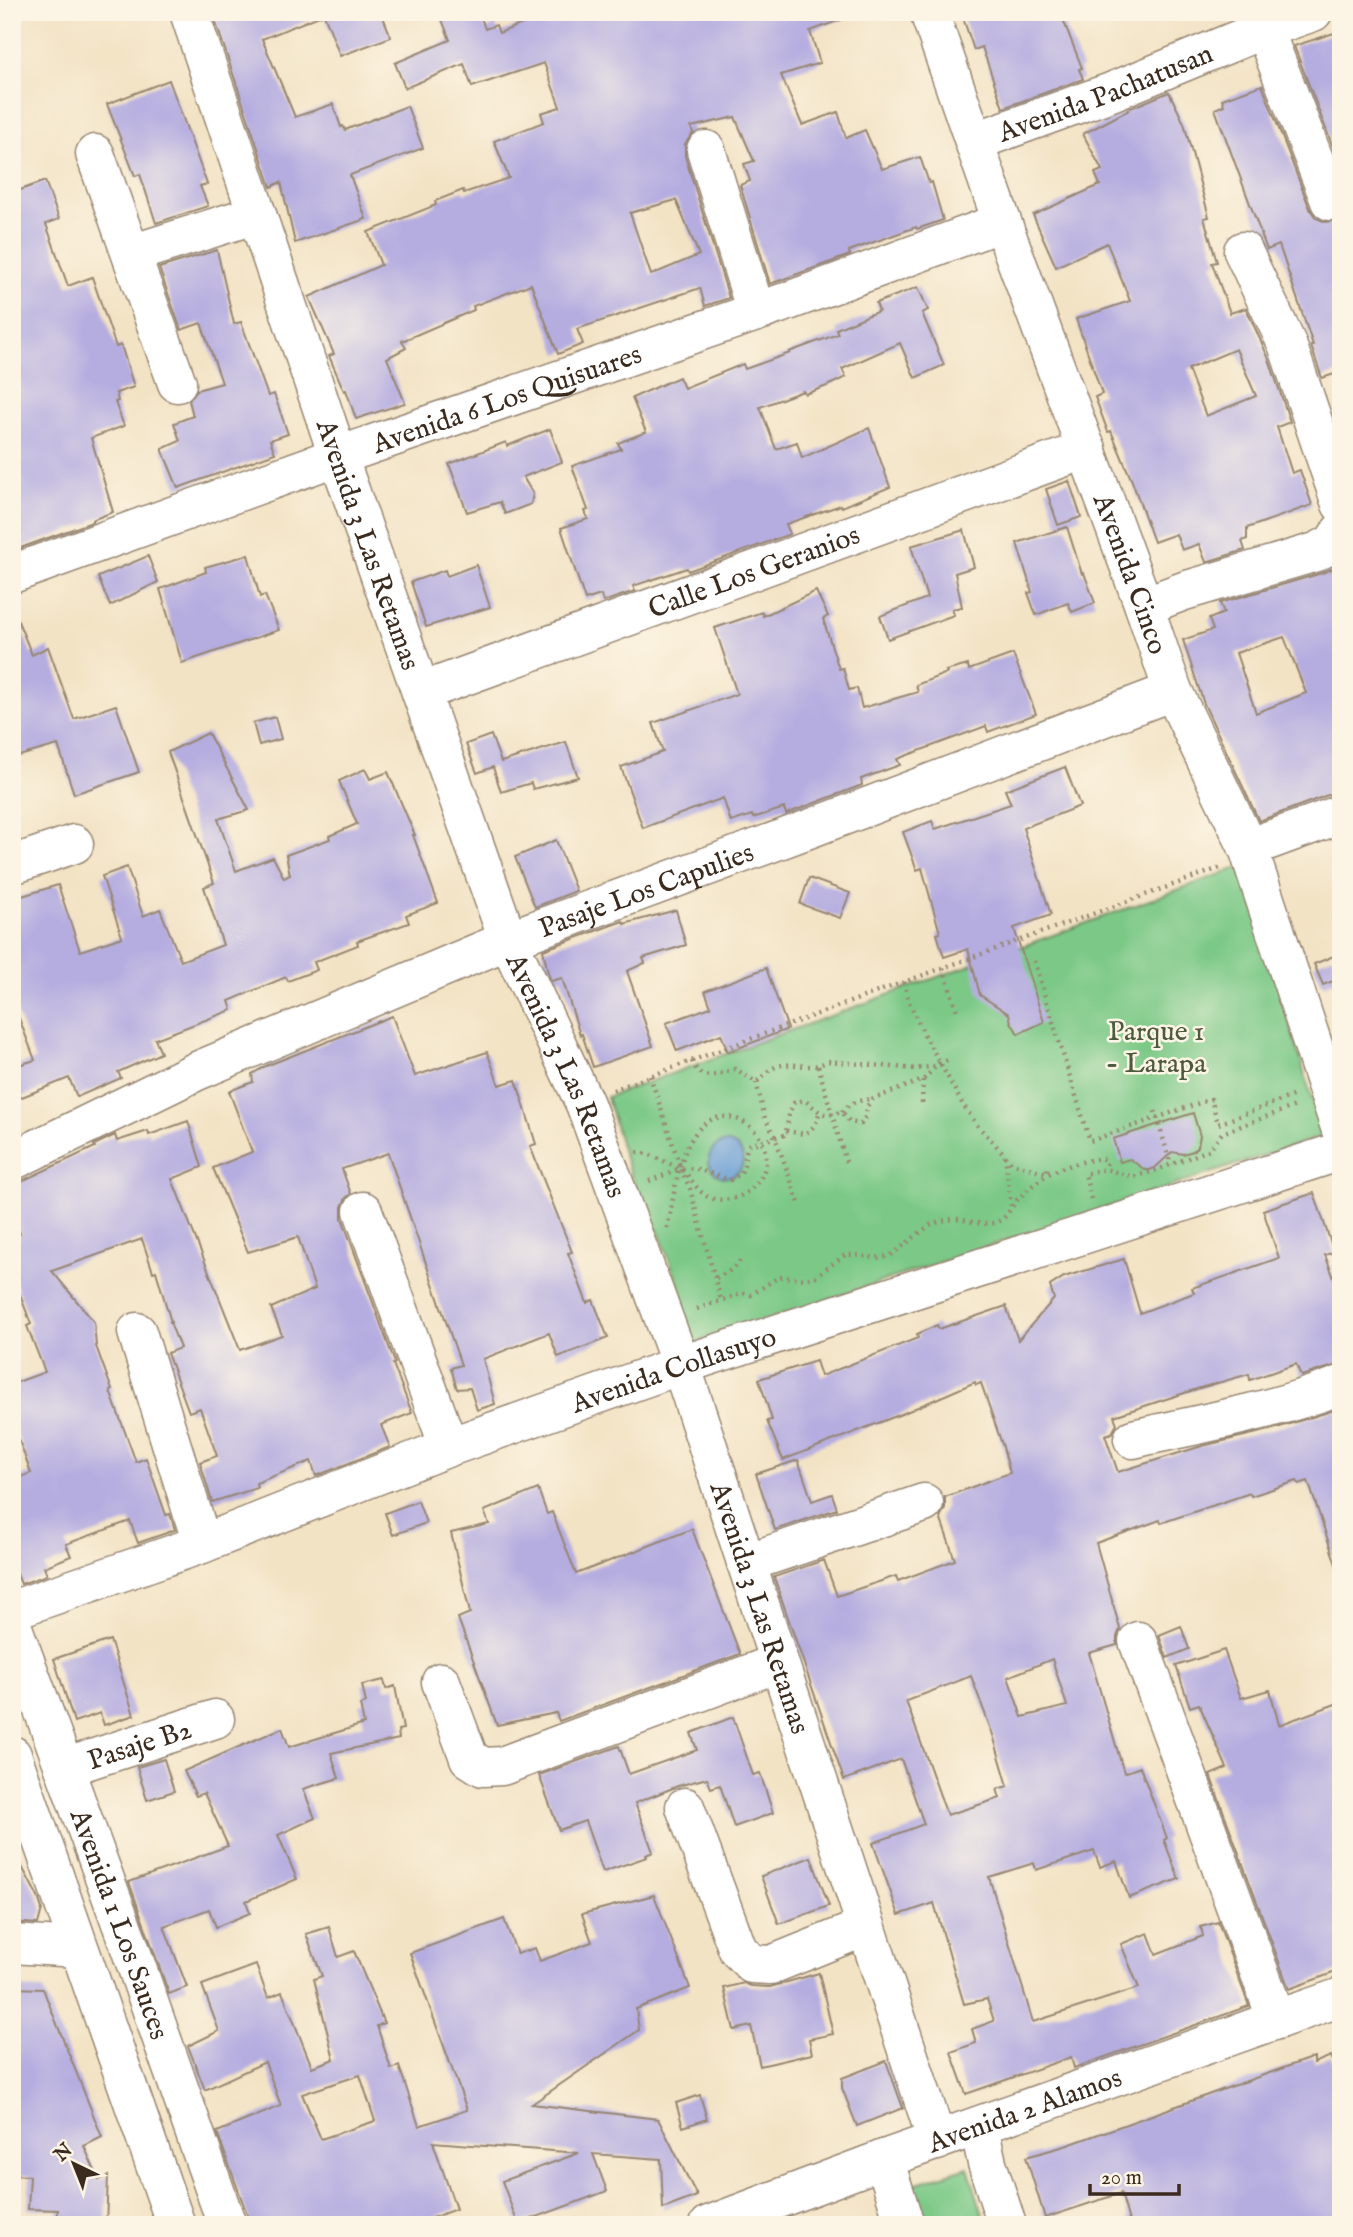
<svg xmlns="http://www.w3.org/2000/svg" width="1353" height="2237" font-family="'IM FELL English',serif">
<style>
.green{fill:#7cc987;stroke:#5c7a52;stroke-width:2}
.water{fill:#679dd4;stroke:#516479;stroke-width:2}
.building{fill:#b5ade0;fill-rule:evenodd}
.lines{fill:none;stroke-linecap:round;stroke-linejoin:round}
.minor-casing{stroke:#978672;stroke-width:41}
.path{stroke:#978672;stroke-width:4.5;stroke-dasharray:2 5;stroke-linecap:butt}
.minor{stroke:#fff;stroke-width:38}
.labels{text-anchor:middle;stroke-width:5;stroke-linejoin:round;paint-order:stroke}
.street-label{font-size:28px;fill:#3b2a1e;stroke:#fcf5e5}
.park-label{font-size:28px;fill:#4e5a3e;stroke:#fcf5e5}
</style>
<rect width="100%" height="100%" fill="#fcf5e5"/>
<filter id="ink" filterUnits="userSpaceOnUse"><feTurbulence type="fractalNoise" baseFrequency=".0143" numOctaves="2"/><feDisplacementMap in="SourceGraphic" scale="14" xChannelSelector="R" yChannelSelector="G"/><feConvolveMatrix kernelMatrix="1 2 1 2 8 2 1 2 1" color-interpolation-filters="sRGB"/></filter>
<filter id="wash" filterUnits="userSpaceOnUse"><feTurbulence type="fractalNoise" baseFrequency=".00686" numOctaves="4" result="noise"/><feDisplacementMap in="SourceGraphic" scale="28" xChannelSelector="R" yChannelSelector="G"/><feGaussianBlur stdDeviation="1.57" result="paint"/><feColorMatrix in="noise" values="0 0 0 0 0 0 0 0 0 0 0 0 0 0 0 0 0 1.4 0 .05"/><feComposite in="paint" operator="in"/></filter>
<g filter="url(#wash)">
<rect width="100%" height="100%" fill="#f3e3c5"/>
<g class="green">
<polygon points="1243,866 1323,1136 692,1344 673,1290 678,1287 678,1283 658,1230 649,1225 623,1153 607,1097"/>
<polygon points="968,2167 986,2225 912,2225 901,2188"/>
</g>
<circle class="water" cx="726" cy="1160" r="17"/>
<g id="blocks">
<g class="building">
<polygon points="232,12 381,12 391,37 340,56 324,14 262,39 295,117 333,104 341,127 343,126 345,130 407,106 423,148 350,175 366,219 295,243 281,182 271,187 215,20"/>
<path d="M439,12H479L485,29L496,25L499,33L553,12H854V15L810,31L820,63L781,75L802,125L838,112L846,138L865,130L882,169L920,157L929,183L932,182L943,220L917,229L916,227L849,251L850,255L770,284L740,185L750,181L744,164L754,161L735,117L691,127L693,133L685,144V156L729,298L705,306L700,288L577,329L583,344L558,354L531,284L473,306L474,310L402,341L406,348L387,358L405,403L356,419L346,390L344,391L329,356L334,354L309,297L381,265L368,232L436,205L435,201L463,190L464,193L509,178L494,141L544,122L541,113L560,107L544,63L472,87L464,64L405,88L395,63L450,40ZM676,200L699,255L651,275L630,213Z"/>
<polygon points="961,12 1060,12 1082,68 1079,69 1083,79 1003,108 982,47 974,50"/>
<polygon points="1334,33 1341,53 1341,168 1294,46"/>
<polygon points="169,80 207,184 200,186 208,206 156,223 140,174 135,176 107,104"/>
<polygon points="1262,85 1310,209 1316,218 1326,222 1341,219 1341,372 1322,378 1311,346 1313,345 1279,245 1267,250 1215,109 1224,105 1222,99"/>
<path d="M1169,92L1184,123L1209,217L1204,218L1217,262L1212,263L1230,313L1246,308L1269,359L1290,422L1277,427L1292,473L1300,470L1312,505L1247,528V539L1242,541L1245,550L1206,562L1199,544L1182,550L1176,534L1154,542L1132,481L1111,431L1108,432L1095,397L1102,394L1076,319L1130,301L1107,243L1056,267L1033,215L1100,185L1095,173L1102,170L1083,134L1129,110L1128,109ZM1236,349L1256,396L1206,416L1188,369Z"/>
<polygon points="45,181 59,219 46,224 68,286 92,277 116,347 121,345 134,387 116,393 118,401 115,402 124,426 91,438 113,512 92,520 92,522 12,551 12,193"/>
<polygon points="217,250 234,324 241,322 268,396 274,394 288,434 270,440 275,453 178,488 162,449 180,441 174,423 193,416 189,400 197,390 222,383 201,323 181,330 159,268"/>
<polygon points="918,287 928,310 922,313 944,365 915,378 900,343 842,369 846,377 827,386 805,394 803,391 760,407 776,449 797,442 802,458 869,428 890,487 842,507 841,505 786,524 790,534 688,571 687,568 633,586 635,591 603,602 601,595 585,600 561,528 588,519 585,511 588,510 572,466 621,449 618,443 646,432 632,398 679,377 684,388 743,364 745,369 790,353 789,352 838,334 836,329 879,311 876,303"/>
<polygon points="550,429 562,462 523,477 533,494 531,504 505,514 500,502 467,512 449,464 506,442 507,446"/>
<polygon points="1069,481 1081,517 1058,525 1046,489"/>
<polygon points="1067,527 1082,574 1084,573 1095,603 1072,612 1068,603 1036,615 1028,593 1032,592 1017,543"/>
<polygon points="964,530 974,567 955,573 962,607 952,609 954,615 888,639 880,616 927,598 911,546"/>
<polygon points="248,555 260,597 265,595 279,630 182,663 160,589 206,572 205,567"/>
<polygon points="148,556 158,582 110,606 98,577"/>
<polygon points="476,565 490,607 426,627 411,582 445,570 447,576"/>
<path d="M1336,567L1341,579V790L1259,821L1204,704L1183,640L1213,630L1209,619L1224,613L1220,603L1322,573ZM1284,637L1306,693L1256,713L1236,653Z"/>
<polygon points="816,591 828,616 823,619 839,669 843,668 849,690 857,688 862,708 918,692 916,685 947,673 946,671 968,665 969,670 1013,654 1036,714 988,732 986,726 897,759 900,765 861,779 862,785 786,814 784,808 753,818 752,815 731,822 723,798 643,828 621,767 663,752 653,723 737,694 715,628 762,612 763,616"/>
<polygon points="12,607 32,655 48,647 74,719 116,705 139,772 74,794 58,745 12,758"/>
<polygon points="275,717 281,739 259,745 253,723"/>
<polygon points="208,733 249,810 218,819 236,871 273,857 284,878 290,875 286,855 330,839 329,836 357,824 339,781 365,769 370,779 388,772 415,835 413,835 438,903 406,915 409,923 357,941 358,945 314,962 317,970 288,981 286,977 229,1001 232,1010 155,1039 161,1053 118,1072 121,1078 77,1097 69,1078 12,1101 12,1067 35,1060 12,1000 12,899 58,885 80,951 122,937 102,876 127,867 143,916 160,909 181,961 223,945 204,887 214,883 168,752"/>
<polygon points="491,735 501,762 566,742 578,777 533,789 531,783 501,792 493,767 477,773 466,744"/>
<polygon points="1065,767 1080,806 1023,828 1051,915 1014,928 1044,1022 1018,1034 1011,1022 1009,1014 980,995 968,949 944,957 937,934 940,933 922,868 917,870 903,832 932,821 935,829 1011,804 1005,790"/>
<polygon points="556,840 576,891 535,907 515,857"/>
<polygon points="809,878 850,893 840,918 800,904"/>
<polygon points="676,910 686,945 643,958 645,963 627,971 653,1046 593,1067 582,1034 580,1035 562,978 551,981 548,973 543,950 623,921 624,924"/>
<polygon points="1341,953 1341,978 1323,985 1314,964"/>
<polygon points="766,968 788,1029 728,1052 721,1034 677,1051 666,1023 711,1007 705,991"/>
<polygon points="392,1016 415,1076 487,1052 499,1085 516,1080 536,1144 530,1146 572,1252 568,1253 587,1303 593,1300 608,1338 558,1357 549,1333 483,1359 495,1404 477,1410 470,1388 457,1389 451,1368 461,1365 388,1153 342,1169 351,1194 346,1198 342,1207 342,1218 395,1363 393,1364 412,1413 381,1425 390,1447 316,1476 311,1461 256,1483 257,1488 212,1502 200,1462 217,1456 200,1408 189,1412 167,1353 180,1348 170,1322 171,1322 156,1271 153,1272 142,1239 52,1271 94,1322 96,1346 112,1390 110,1391 136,1462 146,1458 166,1515 170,1514 175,1530 138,1543 130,1521 66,1544 71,1556 44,1567 47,1575 21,1584 12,1561 12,1481 31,1473 12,1421 12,1384 45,1372 27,1326 31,1324 12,1273 12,1237 20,1234 12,1210 12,1183 22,1181 95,1147 94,1145 115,1135 117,1141 148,1131 149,1135 188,1121 202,1167 172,1179 240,1350 282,1335 271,1308 315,1289 298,1237 248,1252 213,1168 252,1152 229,1091 253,1082 252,1074 266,1066"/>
<polygon points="1193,1113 1200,1136 1198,1146 1193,1151 1183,1154 1172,1152 1155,1168 1150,1170 1145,1170 1130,1159 1120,1162 1113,1139"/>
<path d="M1314,1193L1334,1252L1325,1255L1341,1296V1364L1301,1376L1296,1364L1250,1380L1249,1374L1200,1388L1114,1416L1117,1424L1112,1433L1105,1435L1118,1472L1202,1446L1270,1430L1341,1408V1566L1337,1567L1308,1481L1299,1484L1297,1481L1251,1496L1250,1493L1161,1523L1160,1520L1096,1543L1120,1629L1117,1637V1645L1089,1653L1124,1773L1140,1767L1167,1838L1164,1840L1179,1879L1129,1898L1116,1861L1100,1867L1094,1851L1036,1870L1034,1863L989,1877L1033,2022L1139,1988L1121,1944L1148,1933L1156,1954L1203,1936L1201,1927L1218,1922L1249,2006L1074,2068L1071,2057L966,2094L951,2052L976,2043L972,2029L994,2021L987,1999L964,2004L934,1903L899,1915L873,1843L924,1824L901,1759L844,1780L774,1577L824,1560L837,1596L896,1576L898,1581L955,1560L940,1517L945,1508V1497L1010,1473L1003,1447L981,1383L976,1385L975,1382L904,1413L783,1460L767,1421L772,1420L759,1379L816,1361L821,1376L918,1338L917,1334L937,1325L939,1329L1006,1306L1018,1340L1054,1299L1050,1286L1064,1277L1124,1259L1140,1313L1194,1293L1192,1288L1279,1258L1263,1210ZM1052,1659L1067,1706L1022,1717L1008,1677ZM971,1676L993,1735L1008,1786L997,1789L1000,1798L947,1815L906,1701Z"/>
<polygon points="798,1460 812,1501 832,1494 837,1509 775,1530 756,1474"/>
<polygon points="538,1489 547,1514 552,1512 576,1574 692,1529 740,1654 559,1721 556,1713 497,1725 458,1618 470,1613 451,1533 489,1524 484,1511"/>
<polygon points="418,1501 426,1523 393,1535 385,1513"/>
<polygon points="1181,1626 1189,1649 1167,1658 1159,1635"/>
<polygon points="110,1640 134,1715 104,1725 100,1713 74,1722 54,1659"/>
<polygon points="1224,1650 1241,1698 1270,1690 1279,1725 1341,1702 1341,1970 1289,1989 1210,1775 1227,1768 1199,1704 1190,1707 1176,1666"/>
<polygon points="384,1680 386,1689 395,1686 403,1729 398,1730 399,1739 331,1753 339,1778 303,1789 315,1818 278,1835 297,1879 246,1901 250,1913 216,1927 209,1909 164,1926 187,1987 169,1994 129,1882 228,1846 204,1793 196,1796 184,1771 282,1728 289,1747 364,1724 360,1705 366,1703 362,1685"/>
<polygon points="733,1717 753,1775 760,1773 773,1813 734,1827 720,1785 711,1788 707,1778 678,1786 635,1803 653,1852 646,1855 647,1857 603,1872 585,1821 559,1830 539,1775 619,1746 629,1774 697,1750 691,1733"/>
<polygon points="164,1759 174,1791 147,1800 137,1767"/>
<polygon points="12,1848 38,1897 42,1909 38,1924 12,1922"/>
<polygon points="811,1857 829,1906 779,1924 761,1876"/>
<path d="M654,1895L690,1988L636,2009L639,2030L532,2104L658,2119L697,2196L663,2209L661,2159L593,2154L607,2191L518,2224L502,2181L579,2153L433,2142L456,2209L413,2225H251L217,2132L281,2106L265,2062L205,2090L188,2046L219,2031L202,1985L256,1965L268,1998L282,1992L312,2067L334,2059L314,1979L322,1976L306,1934L329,1927L338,1957L354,1951L384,2023L377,2026L391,2069L399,2066L419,2126L467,2110L410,1953L504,1919L517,1954L535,1948L540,1961L592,1942L582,1914ZM360,2075L375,2121L321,2139L302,2094Z"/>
<polygon points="819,1973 833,2034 809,2039 812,2054 760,2066 751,2026 734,2030 724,1988 744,1983 751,1986 770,1987"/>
<polygon points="12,1988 43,1989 102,2137 84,2146 99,2180 108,2176 106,2225 57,2225 58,2210 28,2209 30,2176 12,2175"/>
<polygon points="1331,2056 1341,2083 1341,2225 1130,2225 1121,2193 1045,2218 1026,2157 1065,2146 1314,2057 1314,2063"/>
<polygon points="886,2061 903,2108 857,2126 842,2088 842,2078"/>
<polygon points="700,2095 707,2119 683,2127 676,2103"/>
</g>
</g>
</g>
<g filter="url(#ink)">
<use href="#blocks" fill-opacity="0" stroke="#978672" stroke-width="2"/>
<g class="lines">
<g class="minor-casing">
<g id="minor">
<path id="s1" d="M189,12L338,456L508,940L585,1104L681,1365L937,2141"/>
<path id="s2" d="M929,12L1002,222L1144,606L1173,691L1248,848L1341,1130"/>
<polyline points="1264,29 1330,201"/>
<path id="s3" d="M976,141L1111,92L1264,29L1313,12"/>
<polyline points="706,150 756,312"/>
<polyline points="95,154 177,383"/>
<polyline points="1243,251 1287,344 1341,504"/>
<polyline points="131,254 257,214"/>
<path id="s4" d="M12,574L338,456L791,300L1002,222"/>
<polyline points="1144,606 1184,591 1316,552 1332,544 1341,531"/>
<path id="s5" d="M421,692L1087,449"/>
<polyline points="1248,848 1341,814"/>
<polyline points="12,865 74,844"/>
<path id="s6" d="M12,1161L197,1071L508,940L814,827L1173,691"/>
<polyline points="363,1211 449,1447"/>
<polyline points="137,1332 202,1544"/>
<path d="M1133,1439C1203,1423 1274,1411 1341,1385"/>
<polyline points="746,1563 924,1503"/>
<path id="s7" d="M12,1610L202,1544L449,1447L681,1365L1341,1151"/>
<path id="s8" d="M12,1625L129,1945L227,2225"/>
<polyline points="1138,1641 1277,2020"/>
<polyline points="441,1682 469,1758 483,1767 502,1766 778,1663"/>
<polyline points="12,1755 176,2225"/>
<path id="s9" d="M64,1768L215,1719"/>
<polyline points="685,1807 738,1950 752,1964 771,1965 865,1927"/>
<polyline points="12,1944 78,1948"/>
<polyline points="979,2127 987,2163 1007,2225"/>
<polyline points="884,2159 905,2225"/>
<path id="s10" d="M709,2225L884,2159L1341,1997"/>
</g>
</g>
<g class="path">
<polyline points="1034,961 1090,1141 1211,1099 1218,1124 1295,1095"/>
<polyline points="943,968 958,1014"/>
<polyline points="904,982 909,1002 924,1034 962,1103 977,1125 1005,1155 1011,1206"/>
<path d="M692,1061C700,1083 718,1075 735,1069L756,1082C764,1077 768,1069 778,1066C798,1061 808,1072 828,1061L916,1069L935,1066L950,1059"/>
<polyline points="818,1066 846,1162"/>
<polyline points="650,1076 681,1169 690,1189 721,1300"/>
<polyline points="756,1082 765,1118 775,1137 800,1206"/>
<polyline points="613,1090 904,982 1220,868"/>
<polyline points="922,1103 923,1080"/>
<polyline points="1155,1111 1171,1165"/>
<path d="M842,1112C850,1102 860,1100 872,1099"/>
<path d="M786,1131L805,1134C813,1128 817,1124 819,1113"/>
<path d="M637,1152L648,1154L681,1169L694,1168L730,1180C751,1170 740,1161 749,1145L784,1135C789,1127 786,1116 794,1103L804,1100C822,1112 819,1118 842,1112L850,1122L861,1124L866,1116L867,1106L873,1099L923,1080L940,1062"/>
<polyline points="1005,1156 1011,1163 1047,1173 1048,1165"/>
<polyline points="649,1181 680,1169"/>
<polyline points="1091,1199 1085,1174 1105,1169 1133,1177 1154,1171 1209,1150 1222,1133 1298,1105"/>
<path d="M667,1228C674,1200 676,1165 691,1140C726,1078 804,1156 744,1194C734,1200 719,1202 708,1197C697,1191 691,1177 682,1170"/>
<polyline points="716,1278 729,1271 743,1258"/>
<path d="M697,1309L743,1293L751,1295L774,1280L782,1277L807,1279L816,1276L845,1255H859L875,1258L890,1256L930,1225C938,1222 947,1219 956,1219C971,1220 984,1228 999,1221C1008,1217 1012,1204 1020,1197C1048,1169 1063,1166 1101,1158L1107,1162L1105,1169"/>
</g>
<use href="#minor" class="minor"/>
</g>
</g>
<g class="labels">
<g class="street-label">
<text dy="10" stroke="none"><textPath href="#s3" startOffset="138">Avenida Pachatusan</textPath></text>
<text dy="10" stroke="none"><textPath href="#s4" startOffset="525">Avenida 6 Los Quisuares</textPath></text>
<text dy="10" stroke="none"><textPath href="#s1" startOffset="562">Avenida 3 Las Retamas</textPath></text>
<text dy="10" stroke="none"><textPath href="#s5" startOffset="354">Calle Los Geranios</textPath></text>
<text dy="10" stroke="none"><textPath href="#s2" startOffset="597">Avenida Cinco</textPath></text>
<text dy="10" stroke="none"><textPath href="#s6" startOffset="690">Pasaje Los Capulies</textPath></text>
<text dy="10" stroke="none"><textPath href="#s1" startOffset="1129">Avenida 3 Las Retamas</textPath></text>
<text dy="10" stroke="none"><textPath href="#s7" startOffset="704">Avenida Collasuyo</textPath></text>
<text dy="10" stroke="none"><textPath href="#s1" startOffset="1696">Avenida 3 Las Retamas</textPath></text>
<text dy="10" stroke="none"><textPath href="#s9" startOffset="79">Pasaje B2</textPath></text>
<text dy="10" stroke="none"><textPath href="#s8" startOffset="318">Avenida 1 Los Sauces</textPath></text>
<text dy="10" stroke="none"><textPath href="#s10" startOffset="336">Avenida 2 Alamos</textPath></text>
</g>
<g class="park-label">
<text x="1156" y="1040">Parque 1<tspan x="1156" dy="32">- Larapa</tspan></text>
</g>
</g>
<rect width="1353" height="2237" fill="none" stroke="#fcf5e5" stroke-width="42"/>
<g transform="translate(74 2164) rotate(317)" stroke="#fcf5e5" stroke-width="5" paint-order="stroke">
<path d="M0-5L12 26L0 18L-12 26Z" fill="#3b2a1e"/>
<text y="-10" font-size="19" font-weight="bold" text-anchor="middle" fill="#3b2a1e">N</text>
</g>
<path d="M1090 2184v10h89v-10" fill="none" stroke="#3b2a1e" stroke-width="3.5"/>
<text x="1101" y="2184" font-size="21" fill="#3b2a1e" stroke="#fcf5e5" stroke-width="5" paint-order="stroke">20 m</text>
</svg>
